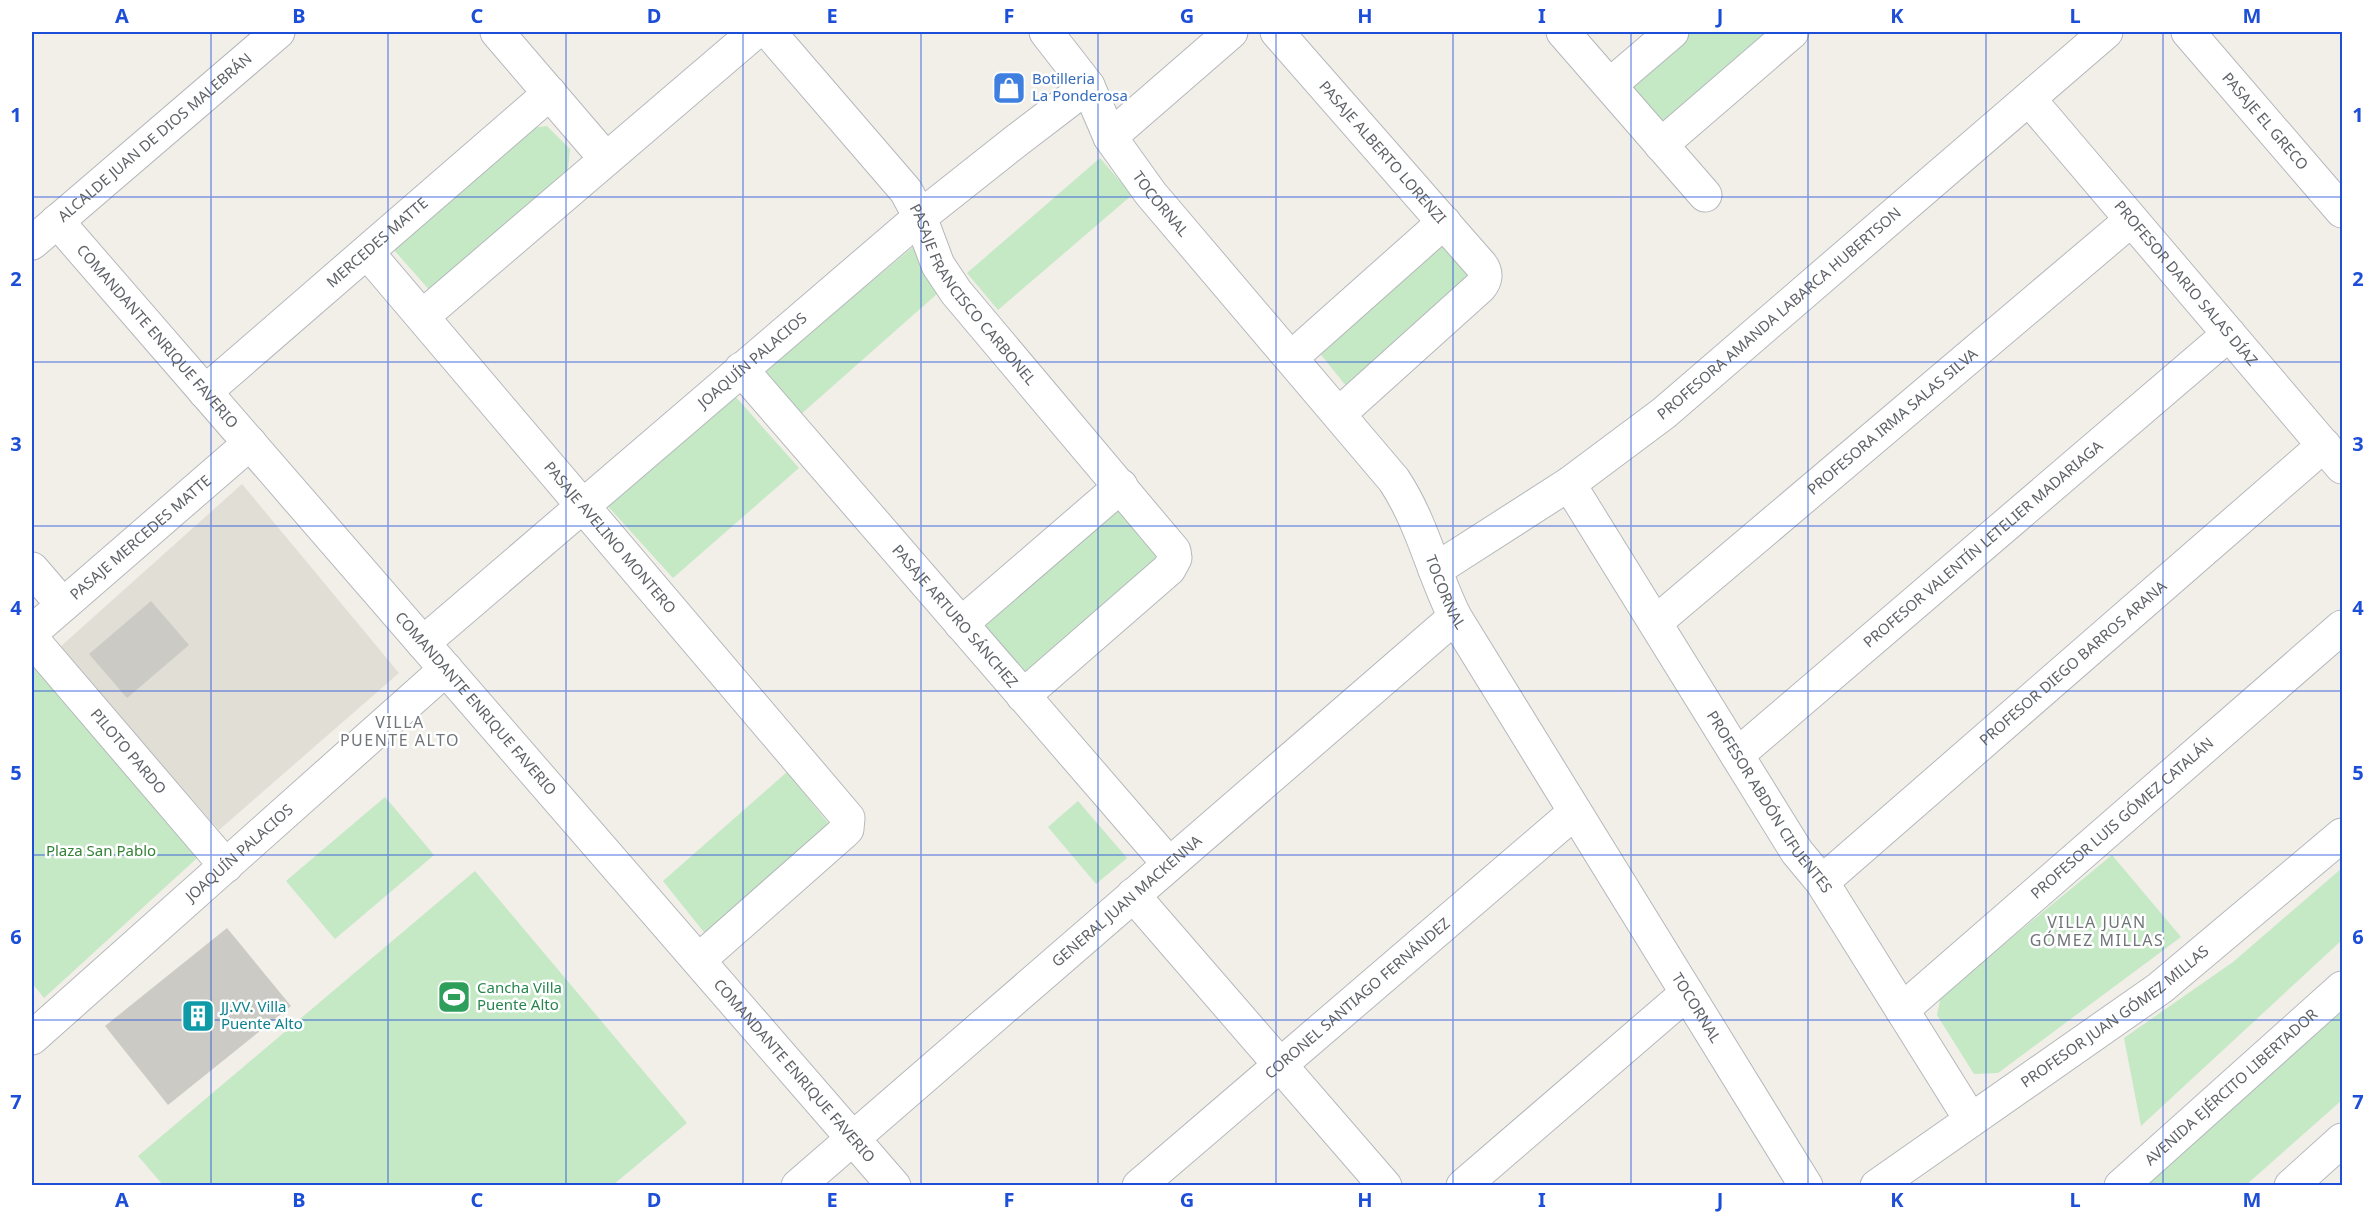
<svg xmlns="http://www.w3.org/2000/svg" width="2374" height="1217" font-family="'Noto Sans',sans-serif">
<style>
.education{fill:#e1ded6}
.green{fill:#c5e8c5}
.building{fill:#cccac5}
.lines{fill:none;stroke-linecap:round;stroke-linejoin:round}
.minor-casing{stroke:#b5b8bc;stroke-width:35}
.tertiary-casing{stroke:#b5b8bc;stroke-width:35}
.secondary-casing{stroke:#b6babf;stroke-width:35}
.minor{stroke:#fff;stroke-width:33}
.tertiary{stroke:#fff;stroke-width:33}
.secondary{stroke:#fff;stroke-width:33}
.grid{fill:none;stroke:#1d4ed8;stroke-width:1.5;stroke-opacity:0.55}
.labels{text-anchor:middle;stroke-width:5;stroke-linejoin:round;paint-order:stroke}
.shop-label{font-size:15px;fill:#366cbe;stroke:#fff;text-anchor:start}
.street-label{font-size:15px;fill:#5f6368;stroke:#fff}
.park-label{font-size:15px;fill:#348238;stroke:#fff}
.leisure-label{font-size:15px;fill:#27864d;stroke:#fff;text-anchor:start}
.culture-label{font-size:15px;fill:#0d838f;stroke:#fff;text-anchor:start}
.neighbourhood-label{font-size:16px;letter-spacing:1.5px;fill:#70757a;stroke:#fff}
.neatline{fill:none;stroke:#1d4ed8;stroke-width:2}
.grid-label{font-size:20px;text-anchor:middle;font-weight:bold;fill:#1d4ed8}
</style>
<rect width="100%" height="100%" fill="#f1efe8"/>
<polygon class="education" points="242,484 399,673 219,830 59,648"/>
<g class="green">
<polygon points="1685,32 1768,32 1660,124 1624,83"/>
<polygon points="547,126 570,149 568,169 432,293 394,250 532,128"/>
<polygon points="1100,158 1132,195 998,310 967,273"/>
<polygon points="1439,242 1470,277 1347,387 1318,351"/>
<polygon points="913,247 938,293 800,415 765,370"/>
<polygon points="735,396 799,468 673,578 605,503"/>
<polygon points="1119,508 1163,561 1023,680 983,628"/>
<polygon points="32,661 197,858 44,998 32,983"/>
<polygon points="787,772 833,829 707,936 663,881"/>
<polygon points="385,797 434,855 335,939 286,881"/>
<polygon points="1078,801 1127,858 1096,884 1048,827"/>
<polygon points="2112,855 2181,937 1998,1073 1974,1074 1937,1015 1941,996"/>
<polygon points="2342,868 2342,940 2141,1126 2124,1038 2233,962"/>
<polygon points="475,871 687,1123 613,1185 163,1185 138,1156"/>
<polygon points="2342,1007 2342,1100 2246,1185 2141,1186"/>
</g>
<g class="building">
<polygon points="151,601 189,645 127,698 89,654"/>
<polygon points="227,928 291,1006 168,1105 105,1026"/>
</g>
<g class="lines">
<g class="minor-casing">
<g id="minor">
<polyline points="497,32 606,159"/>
<path id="s1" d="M769,32L906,191L920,217L938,265L956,292L1174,551L1175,558L1169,569L1023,696"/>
<path id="s2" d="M1277,32L1481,265C1487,273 1486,280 1480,287L1339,414"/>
<polyline points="1563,32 1705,195"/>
<path id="s3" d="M2188,32L2342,211"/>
<polyline points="1610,85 1672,32"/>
<path id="s4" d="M2029,99L2342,467"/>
<polyline points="1110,137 1231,32"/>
<polyline points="1661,145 1792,32"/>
<path id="s5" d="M57,221L894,1186"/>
<path id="s6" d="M367,252L848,818L847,829L843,833L699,960"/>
<polyline points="423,316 755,32"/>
<polyline points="1291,358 1444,222"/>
<path id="s7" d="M741,369L1169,864"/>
<path id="s8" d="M205,392L550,93"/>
<path id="s9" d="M1569,484L1797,852L1822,882L1971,1120"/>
<polyline points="32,569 63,605"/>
<path id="s10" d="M1435,570L1569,484L1664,413L2106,32"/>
<path id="s11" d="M1656,622L2131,220"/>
<polyline points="961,624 1121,486"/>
<path id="s12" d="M32,632L250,443"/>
<path id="s13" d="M32,639L226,866"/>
<path id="s14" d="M423,643L920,217L1016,141L1088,86"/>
<path id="s15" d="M1737,755L2229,334"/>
<path id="s16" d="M1822,882L2324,445"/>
<polyline points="1133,895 1385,1186"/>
<path id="s17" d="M1902,1010L2342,627"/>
<path id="s18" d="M32,1038L446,669"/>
<path id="s19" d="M798,1186L1455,617"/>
<path id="s20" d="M1139,1186L1575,812"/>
<polyline points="1463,1186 1687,993"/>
<path id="s21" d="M1877,1186L2160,988L2342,835"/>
</g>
</g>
<g class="tertiary-casing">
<g id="tertiary">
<path id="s22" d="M1046,32L1088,86L1110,137L1151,194L1394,480C1423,524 1432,571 1455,617L1806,1186"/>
<path id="s23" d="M32,243L278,32"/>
</g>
</g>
<g class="secondary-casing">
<g id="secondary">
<path id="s24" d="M2121,1186L2342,988"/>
<polyline points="2291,1186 2342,1140"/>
</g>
</g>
<use href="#minor" class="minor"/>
<use href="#tertiary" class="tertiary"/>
<use href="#secondary" class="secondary"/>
</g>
<path class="grid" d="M211,32V1186M388,32V1186M566,32V1186M743,32V1186M921,32V1186M1098,32V1186M1276,32V1186M1453,32V1186M1631,32V1186M1808,32V1186M1986,32V1186M2163,32V1186M32,197H2342M32,362H2342M32,526H2342M32,691H2342M32,855H2342M32,1020H2342"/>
<defs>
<g id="shop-square" transform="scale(1.725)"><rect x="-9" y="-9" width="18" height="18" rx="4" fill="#3f7fe0" stroke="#fff"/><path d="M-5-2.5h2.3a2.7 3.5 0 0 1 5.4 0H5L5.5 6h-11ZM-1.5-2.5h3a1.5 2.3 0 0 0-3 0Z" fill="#fff"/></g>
<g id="stadium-square" transform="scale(1.725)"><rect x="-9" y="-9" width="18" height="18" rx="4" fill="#2e9e5b" stroke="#fff"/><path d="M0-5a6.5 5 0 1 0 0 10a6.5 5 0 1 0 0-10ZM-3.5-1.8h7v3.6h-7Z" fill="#fff"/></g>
<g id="building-square" transform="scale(1.725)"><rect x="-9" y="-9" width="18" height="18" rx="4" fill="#0f9aa8" stroke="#fff"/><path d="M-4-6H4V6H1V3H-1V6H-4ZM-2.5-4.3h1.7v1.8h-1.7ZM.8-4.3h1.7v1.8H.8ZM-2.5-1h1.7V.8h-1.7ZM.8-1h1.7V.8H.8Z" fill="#fff"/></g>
</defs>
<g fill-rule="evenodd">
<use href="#shop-square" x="1009" y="88"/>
<use href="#stadium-square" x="454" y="997"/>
<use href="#building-square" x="198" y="1016"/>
</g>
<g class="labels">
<g class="shop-label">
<text x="1032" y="84">Botilleria<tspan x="1032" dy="17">La Ponderosa</tspan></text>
</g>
<g class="street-label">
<text dy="5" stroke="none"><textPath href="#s3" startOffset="118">PASAJE EL GRECO</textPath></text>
<text dy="5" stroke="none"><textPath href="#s23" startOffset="162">ALCALDE JUAN DE DIOS MALEBRÁN</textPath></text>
<text dy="5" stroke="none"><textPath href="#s2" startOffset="160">PASAJE ALBERTO LORENZI</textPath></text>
<text dy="5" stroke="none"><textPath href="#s22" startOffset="208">TOCORNAL</textPath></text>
<text dy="5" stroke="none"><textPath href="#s8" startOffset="228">MERCEDES MATTE</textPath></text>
<text dy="5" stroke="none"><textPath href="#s4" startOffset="242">PROFESOR DARIO SALAS DÍAZ</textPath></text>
<text dy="5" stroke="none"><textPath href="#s1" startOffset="334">PASAJE FRANCISCO CARBONEL</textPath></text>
<text dy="5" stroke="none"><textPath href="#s10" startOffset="430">PROFESORA AMANDA LABARCA HUBERTSON</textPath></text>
<text dy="5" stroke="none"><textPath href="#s5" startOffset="153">COMANDANTE ENRIQUE FAVERIO</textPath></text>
<text dy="5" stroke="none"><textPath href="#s14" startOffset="434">JOAQUÍN PALACIOS</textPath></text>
<text dy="5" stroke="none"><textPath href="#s11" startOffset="310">PROFESORA IRMA SALAS SILVA</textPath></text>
<text dy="5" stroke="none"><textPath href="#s6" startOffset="375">PASAJE AVELINO MONTERO</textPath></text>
<text dy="5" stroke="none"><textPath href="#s12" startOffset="144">PASAJE MERCEDES MATTE</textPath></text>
<text dy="5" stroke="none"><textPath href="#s15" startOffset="324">PROFESOR VALENTÍN LETELIER MADARIAGA</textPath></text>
<text dy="5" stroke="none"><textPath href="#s22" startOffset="693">TOCORNAL</textPath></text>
<text dy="5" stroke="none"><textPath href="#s7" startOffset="327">PASAJE ARTURO SÁNCHEZ</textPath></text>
<text dy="5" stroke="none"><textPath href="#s16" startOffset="333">PROFESOR DIEGO BARROS ARANA</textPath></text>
<text dy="5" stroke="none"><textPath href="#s5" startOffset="639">COMANDANTE ENRIQUE FAVERIO</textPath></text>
<text dy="5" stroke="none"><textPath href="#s13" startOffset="148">PILOTO PARDO</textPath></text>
<text dy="5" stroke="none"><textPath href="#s9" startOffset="376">PROFESOR ABDÓN CIFUENTES</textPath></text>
<text dy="5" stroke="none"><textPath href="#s17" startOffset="292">PROFESOR LUIS GÓMEZ CATALÁN</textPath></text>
<text dy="5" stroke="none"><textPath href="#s18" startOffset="278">JOAQUÍN PALACIOS</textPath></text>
<text dy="5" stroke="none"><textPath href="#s19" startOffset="435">GENERAL JUAN MACKENNA</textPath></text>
<text dy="5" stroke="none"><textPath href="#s20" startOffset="288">CORONEL SANTIAGO FERNÁNDEZ</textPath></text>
<text dy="5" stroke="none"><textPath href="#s22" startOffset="1179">TOCORNAL</textPath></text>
<text dy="5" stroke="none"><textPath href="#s21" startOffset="292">PROFESOR JUAN GÓMEZ MILLAS</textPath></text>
<text dy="5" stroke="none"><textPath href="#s5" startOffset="1125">COMANDANTE ENRIQUE FAVERIO</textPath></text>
<text dy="5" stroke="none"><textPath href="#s24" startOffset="148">AVENIDA EJÉRCITO LIBERTADOR</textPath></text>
</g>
<g class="park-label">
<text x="101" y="856">Plaza San Pablo</text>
</g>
<g class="leisure-label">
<text x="477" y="993">Cancha Villa<tspan x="477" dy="17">Puente Alto</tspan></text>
</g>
<g class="culture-label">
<text x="221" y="1012">JJ.VV. Villa<tspan x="221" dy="17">Puente Alto</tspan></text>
</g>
<g class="neighbourhood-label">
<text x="400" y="728">VILLA<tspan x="400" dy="18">PUENTE ALTO</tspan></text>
<text x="2097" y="928">VILLA JUAN<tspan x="2097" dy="18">GÓMEZ MILLAS</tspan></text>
</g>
</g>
<rect width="2374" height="1217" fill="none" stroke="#ffffff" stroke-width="66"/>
<rect x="33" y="33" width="2308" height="1151" class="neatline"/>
<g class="grid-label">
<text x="122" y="23">A</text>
<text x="299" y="23">B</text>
<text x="477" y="23">C</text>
<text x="654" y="23">D</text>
<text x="832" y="23">E</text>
<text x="1009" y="23">F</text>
<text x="1187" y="23">G</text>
<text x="1365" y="23">H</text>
<text x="1542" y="23">I</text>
<text x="1720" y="23">J</text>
<text x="1897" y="23">K</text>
<text x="2075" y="23">L</text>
<text x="2252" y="23">M</text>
<text x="16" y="122">1</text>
<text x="2358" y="122">1</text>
<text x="16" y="286">2</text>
<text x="2358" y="286">2</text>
<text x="16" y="451">3</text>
<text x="2358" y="451">3</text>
<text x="16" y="615">4</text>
<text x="2358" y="615">4</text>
<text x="16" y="780">5</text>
<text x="2358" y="780">5</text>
<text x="16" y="944">6</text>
<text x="2358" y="944">6</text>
<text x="16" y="1109">7</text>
<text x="2358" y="1109">7</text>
<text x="122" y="1207">A</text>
<text x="299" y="1207">B</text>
<text x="477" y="1207">C</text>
<text x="654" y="1207">D</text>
<text x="832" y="1207">E</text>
<text x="1009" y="1207">F</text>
<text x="1187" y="1207">G</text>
<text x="1365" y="1207">H</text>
<text x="1542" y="1207">I</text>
<text x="1720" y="1207">J</text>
<text x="1897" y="1207">K</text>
<text x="2075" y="1207">L</text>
<text x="2252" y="1207">M</text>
</g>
</svg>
